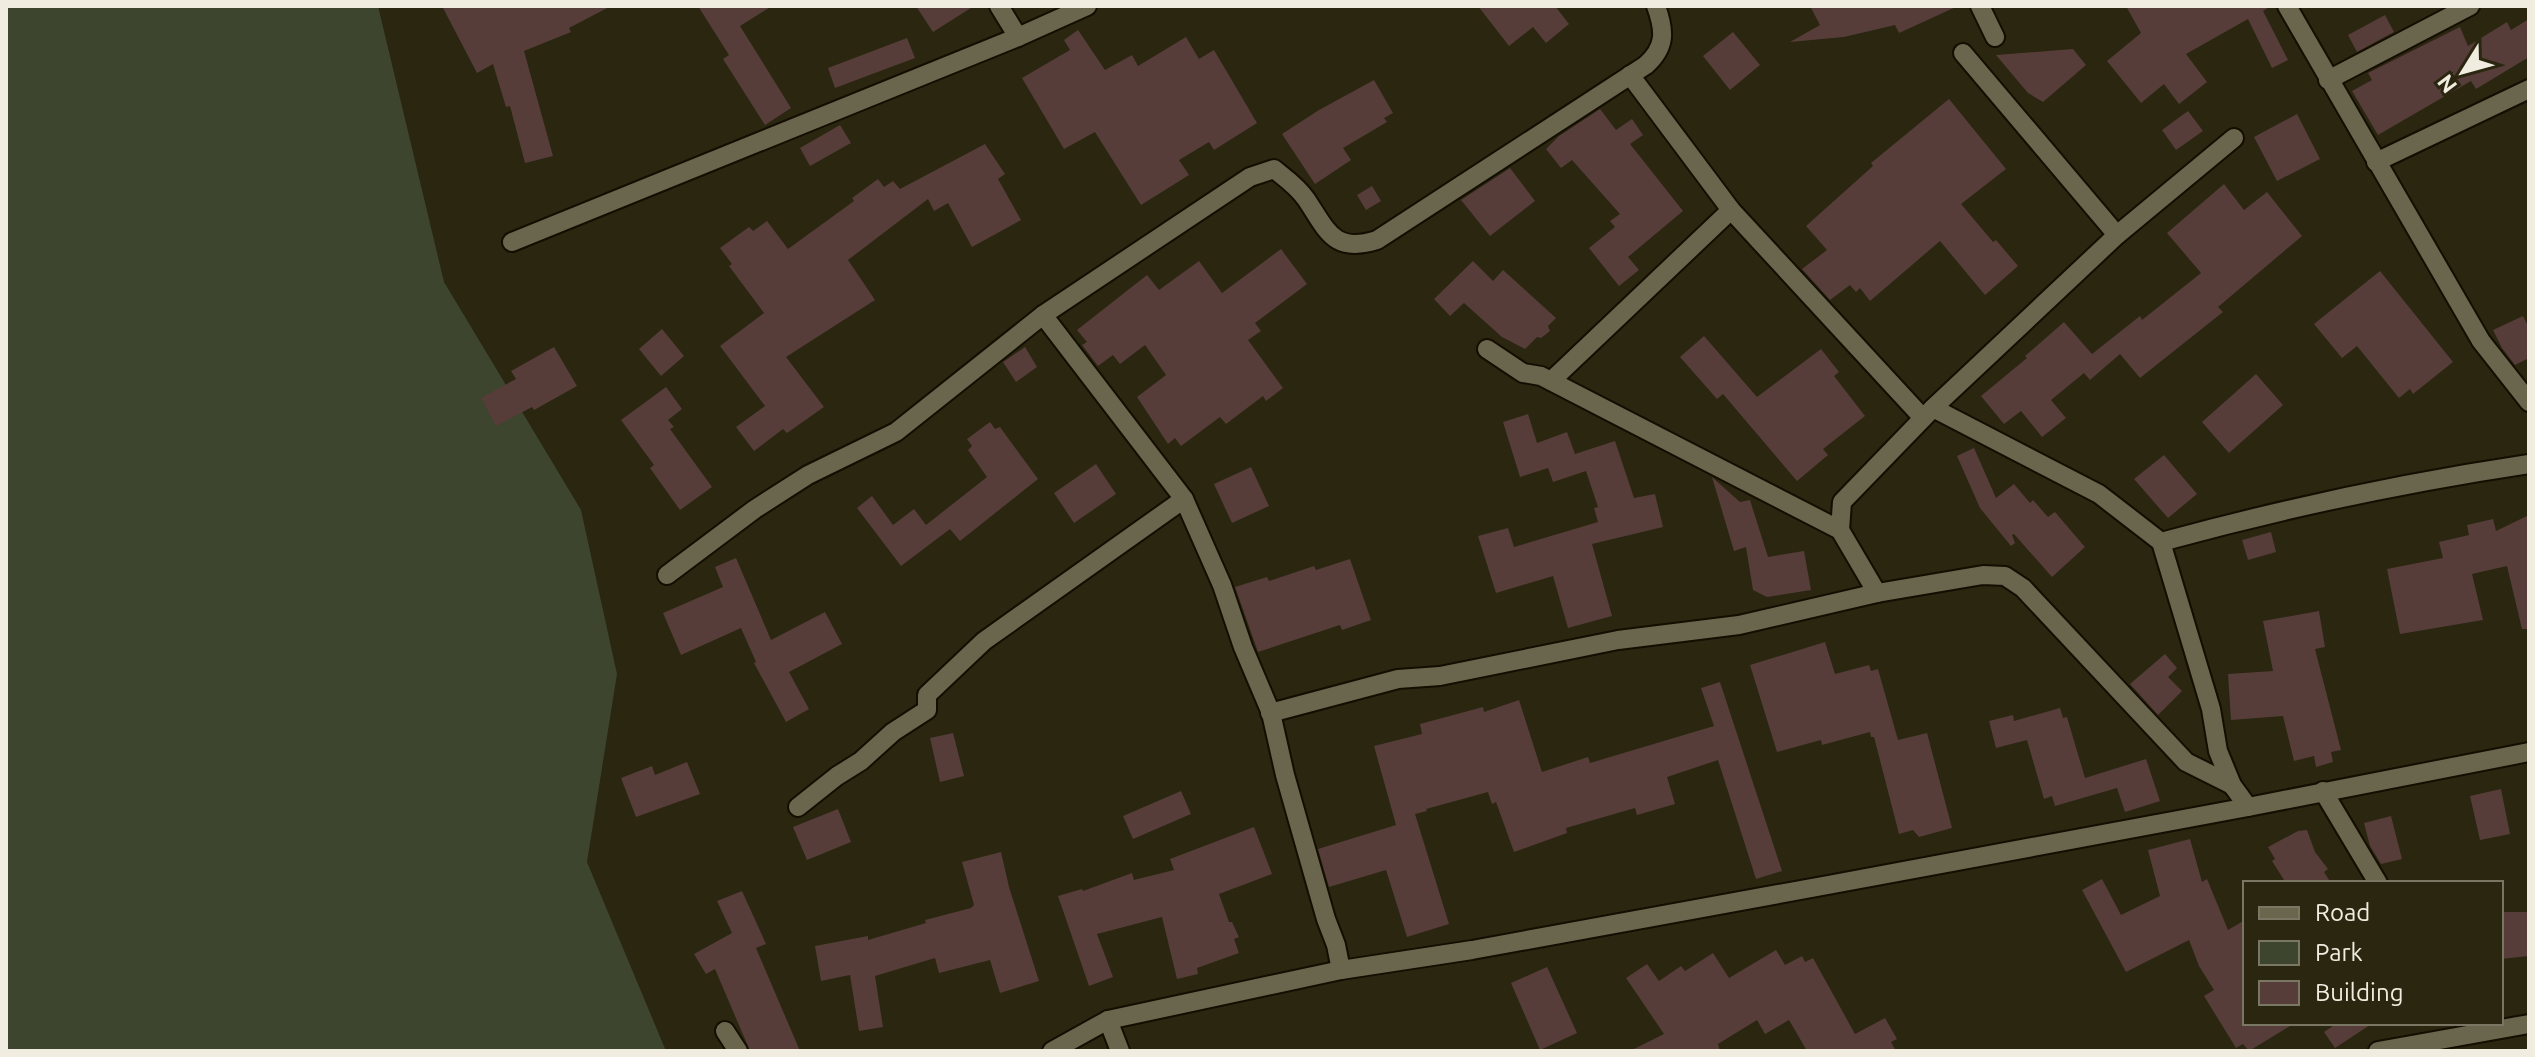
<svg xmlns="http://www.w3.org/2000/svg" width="2535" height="1057" font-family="Ubuntu,sans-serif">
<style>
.green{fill:#3d452e}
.building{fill:#563d39}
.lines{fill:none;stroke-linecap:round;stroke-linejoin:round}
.street-casing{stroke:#130e00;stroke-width:22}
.street{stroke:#6a654d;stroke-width:18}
</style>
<rect width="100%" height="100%" fill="#2a2610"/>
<polygon class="green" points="6,6 378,6 444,282 581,510 617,674 587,862 666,1051 6,1051"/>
<g class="building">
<polygon points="442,6 611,6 569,28 571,32 524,51 553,156 525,163 510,106 506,107 493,64 477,73"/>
<polygon points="698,6 772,6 740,26 791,108 765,125 723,59 729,55"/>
<polygon points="916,6 974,6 933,32"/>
<polygon points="1478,6 1555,6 1569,24 1546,43 1533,27 1509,46"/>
<polygon points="1810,6 1958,6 1899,33 1895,25 1844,37 1790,42 1820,25"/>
<polygon points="2126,6 2271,6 2263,11 2288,60 2272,68 2248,19 2186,54 2207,82 2179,104 2164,84 2141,103 2107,61 2141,33"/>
<polygon points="2385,15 2394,32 2357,52 2348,35"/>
<polygon points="2529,19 2529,57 2476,89 2471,81 2378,135 2352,91 2372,80 2368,73 2460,27 2468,46 2507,22 2511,30"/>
<polygon points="1078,30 1105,70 1132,55 1138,66 1186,37 1199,59 1214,50 1257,123 1214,150 1209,142 1179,160 1189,175 1141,205 1095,132 1064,149 1022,78 1070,50 1064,40"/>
<polygon points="1733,32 1760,65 1730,90 1703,56"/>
<polygon points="907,38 915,58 835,88 828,68"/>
<polygon points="2073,49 2086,65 2043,102 2028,93 1996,55"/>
<polygon points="1374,80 1393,113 1384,118 1387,122 1343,148 1351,160 1315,184 1282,134 1319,110"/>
<polygon points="1949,99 2006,169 1961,204 1993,242 1996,240 2018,266 1985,295 1940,241 1870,301 1860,288 1856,292 1850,285 1830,300 1802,269 1827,250 1806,226 1873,166 1871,163"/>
<polygon points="1600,109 1616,130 1632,119 1643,135 1630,144 1683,211 1628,257 1639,270 1619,286 1589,248 1615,227 1610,221 1620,214 1572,160 1561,168 1546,149 1559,136"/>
<polygon points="2188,111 2203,131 2176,150 2162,130"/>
<polygon points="2297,114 2320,159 2277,181 2254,137"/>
<polygon points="840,125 851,143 810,166 800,148"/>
<polygon points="985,144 1005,174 998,179 1021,220 972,247 948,203 934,211 928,199 848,260 875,300 786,357 824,407 787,433 783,429 754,451 736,427 765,406 720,346 764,313 729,266 732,264 720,248 749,227 753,231 767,221 788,249 854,201 852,198 878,179 884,187 893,181 900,189"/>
<polygon points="1510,168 1535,201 1490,236 1461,200"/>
<polygon points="2224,184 2244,210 2267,192 2302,236 2218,307 2223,312 2140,378 2120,354 2090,380 2084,373 2051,400 2066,418 2042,437 2021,411 2004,424 1981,396 2027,358 2025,356 2064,322 2092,354 2140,316 2142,320 2201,273 2167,233"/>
<polygon points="1372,186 1381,201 1366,210 1357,195"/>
<polygon points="1281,249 1307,284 1255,323 1261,331 1248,340 1283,388 1266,401 1263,396 1226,424 1220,417 1181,446 1175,438 1168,444 1137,397 1166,375 1145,345 1120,364 1113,355 1098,366 1082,345 1087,342 1077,330 1147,275 1159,290 1199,261 1222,293"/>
<polygon points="1473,261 1493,281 1503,270 1556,318 1548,326 1550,331 1541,338 1537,337 1525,349 1502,337 1464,303 1450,316 1434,299"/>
<polygon points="2380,271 2453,362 2413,394 2410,389 2399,398 2357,346 2342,358 2314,324"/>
<polygon points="2523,316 2529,328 2529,358 2515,365 2502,348 2493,330"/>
<polygon points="662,329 684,356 661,376 639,349"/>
<polygon points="1704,336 1757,397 1821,349 1839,372 1834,376 1865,416 1823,449 1828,455 1797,481 1723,394 1717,399 1680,357"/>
<polygon points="554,347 577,386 534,410 532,407 496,426 481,398 516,379 511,371"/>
<polygon points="1025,347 1037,367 1016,382 1003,362"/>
<polygon points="2256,374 2283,405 2229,453 2202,422"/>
<polygon points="666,387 682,409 668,420 674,427 670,429 712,487 680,510 650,468 654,465 621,420"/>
<polygon points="1528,414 1537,443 1567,432 1575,454 1615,441 1634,498 1655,494 1663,527 1592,544 1612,616 1568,628 1553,576 1496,593 1478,536 1508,528 1514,547 1598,522 1594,508 1598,507 1586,471 1553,482 1548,468 1520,477 1503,422"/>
<polygon points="990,422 995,429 1000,427 1038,479 960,541 950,529 901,566 857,508 872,496 893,525 914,509 926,525 987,477 968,450 972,446 967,439"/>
<polygon points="1974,448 1996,498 2014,484 2030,503 2033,500 2048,517 2055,512 2085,547 2052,577 2014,534 2012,535 2015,543 2011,546 1980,508 1957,456"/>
<polygon points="2164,455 2197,494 2168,518 2134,479"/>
<polygon points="1096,464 1116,494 1074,523 1054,493"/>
<polygon points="1251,467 1269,506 1232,523 1214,484"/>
<polygon points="1712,477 1740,502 1750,500 1768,557 1804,551 1811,590 1767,597 1753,590 1746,547 1734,551"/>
<polygon points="2529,515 2529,629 2522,629 2507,566 2472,574 2483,620 2400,634 2387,569 2443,558 2439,542 2469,535 2467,525 2493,519 2496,531"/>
<polygon points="2271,532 2276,552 2248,560 2242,540"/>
<polygon points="736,558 771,640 825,612 842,644 789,672 809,709 786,722 754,663 756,662 741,628 681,655 663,613 723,587 715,567"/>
<polygon points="1350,559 1371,620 1342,630 1340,625 1258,652 1235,587 1267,577 1269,581 1314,566 1316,570"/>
<polygon points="2319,611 2325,647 2315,649 2341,750 2331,752 2333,762 2316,767 2314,756 2294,761 2283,716 2231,720 2228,674 2273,671 2263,621"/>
<polygon points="1825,642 1835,674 1869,665 1871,671 1878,669 1898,740 1927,733 1952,828 1919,837 1913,830 1899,834 1874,737 1871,737 1870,732 1822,745 1821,740 1777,752 1750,665"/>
<polygon points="2165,654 2177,668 2168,677 2182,691 2158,715 2130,684"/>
<polygon points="1720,682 1782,871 1756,879 1718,760 1667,777 1675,804 1637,815 1635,808 1566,828 1567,833 1514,852 1496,802 1492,804 1488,792 1426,809 1427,811 1415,814 1449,924 1407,937 1386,870 1329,887 1318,849 1396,825 1374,746 1422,734 1420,724 1483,707 1484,712 1519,700 1542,772 1588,757 1590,763 1714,726 1701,688"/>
<polygon points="2060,708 2063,718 2067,717 2085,778 2146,759 2160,801 2125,812 2117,788 2055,806 2052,796 2044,799 2027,740 1996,748 1989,721 2013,715 2014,721"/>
<polygon points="953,733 964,776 940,782 930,738"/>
<polygon points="687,762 700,794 636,817 621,778 652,766 655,775"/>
<polygon points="2501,789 2510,834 2480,840 2470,796"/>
<polygon points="1181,791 1191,814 1133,839 1123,816"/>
<polygon points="838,809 851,842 807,860 793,827"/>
<polygon points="2391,816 2402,859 2381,864 2370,846 2364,823"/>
<polygon points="1254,827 1272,874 1219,894 1229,922 1232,922 1239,937 1234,939 1239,953 1197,968 1198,974 1177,979 1162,917 1097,934 1113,977 1089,986 1058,896 1082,889 1083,891 1132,873 1134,880 1174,870 1170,859"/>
<polygon points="2307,830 2315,852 2328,869 2324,872 2331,883 2286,883 2272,861 2275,859 2268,847 2298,831"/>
<polygon points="2190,839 2202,882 2207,879 2228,930 2245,920 2245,1023 2295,1023 2249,1051 2243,1044 2236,1048 2204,996 2214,990 2199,966 2189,940 2126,972 2082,890 2102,879 2121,915 2160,896 2148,850"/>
<polygon points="1001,852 1009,887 1039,981 1000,993 990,960 939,973 935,958 875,976 883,1027 859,1031 850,975 821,981 815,946 868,936 868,940 926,923 925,920 971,908 974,905 962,862"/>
<polygon points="742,891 766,944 756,948 800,1051 750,1051 715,969 706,974 694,954 732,933 717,901"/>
<polygon points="2501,912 2529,912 2529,956 2501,959"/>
<polygon points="1776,950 1785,965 1802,956 1805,962 1813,958 1855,1034 1885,1018 1897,1039 1891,1042 1896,1051 1807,1051 1789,1020 1765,1034 1757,1020 1718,1044 1720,1051 1630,1051 1664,1034 1626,978 1647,964 1659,981 1681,966 1685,971 1713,953 1729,978"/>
<polygon points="1547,967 1577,1033 1540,1050 1511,983"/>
<polygon points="2337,1023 2373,1023 2335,1048 2324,1032"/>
</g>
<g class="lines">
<g class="street-casing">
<g id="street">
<polyline points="999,6 1018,37"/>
<polyline points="1980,6 1995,37"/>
<polyline points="2287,6 2481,341 2529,402"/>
<polyline points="1963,53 2117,235"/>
<polyline points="1630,75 1731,210 1923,418"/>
<polyline points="2328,80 2470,6"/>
<polyline points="2376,162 2529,89"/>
<polyline points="512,242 1018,37 1087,6"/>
<polyline points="1043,315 1184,499 1222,585 1243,647 1271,713 1285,775 1326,919 1336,945 1341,970"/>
<polyline points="1487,349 1523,373 1541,376 1840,530 1877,593"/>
<polyline points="1551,381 1731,210"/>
<polyline points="1933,408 2099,494 2161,542 2211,709 2218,751 2232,785 2248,807"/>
<polyline points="1840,530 1842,502 1933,408 2117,235 2234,138"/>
<path d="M2161,542C2285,508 2402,483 2529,464"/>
<path d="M667,575L755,509L808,475L896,432L1043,315L1250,177L1274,169C1285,178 1297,186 1306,199C1327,230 1333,254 1377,240L1646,65C1666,47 1665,31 1656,6"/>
<polyline points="1270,713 1398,679 1440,676 1618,640 1739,625 1877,593 1983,575 2005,576 2023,588 2186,762 2232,785"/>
<polyline points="2323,791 2378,883"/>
<polyline points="798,807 837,776 861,761 893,732 927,710 927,695 984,641 1184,499"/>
<polyline points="1108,1020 1120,1051"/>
<polyline points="725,1031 738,1051"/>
<polyline points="1052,1051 1108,1020 1341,970 1472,950 1828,885 2248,807 2529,752"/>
<polyline points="2378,1051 2529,1024"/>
</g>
</g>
<use href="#street" class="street"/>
</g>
<rect width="2535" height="1057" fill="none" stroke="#f0ede0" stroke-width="16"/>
<rect x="2243" y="881" width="260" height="144" fill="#2a2610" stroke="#797663" stroke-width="2"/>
<rect x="2259" y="907" width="40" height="12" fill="#6a654d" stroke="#797663" stroke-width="2"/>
<text x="2315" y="921" font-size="24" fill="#f0ede0">Road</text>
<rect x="2259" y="941" width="40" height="24" fill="#3d452e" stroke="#797663" stroke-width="2"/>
<text x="2315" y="961" font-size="24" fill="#f0ede0">Park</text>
<rect x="2259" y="981" width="40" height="24" fill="#563d39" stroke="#797663" stroke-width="2"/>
<text x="2315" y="1001" font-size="24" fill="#f0ede0">Building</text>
<g transform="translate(2463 72) rotate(233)" stroke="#2a2610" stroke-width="6" paint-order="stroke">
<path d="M0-6L14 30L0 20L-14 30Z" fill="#f0ede0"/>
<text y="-12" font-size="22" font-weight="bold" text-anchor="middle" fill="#f0ede0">N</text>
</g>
</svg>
